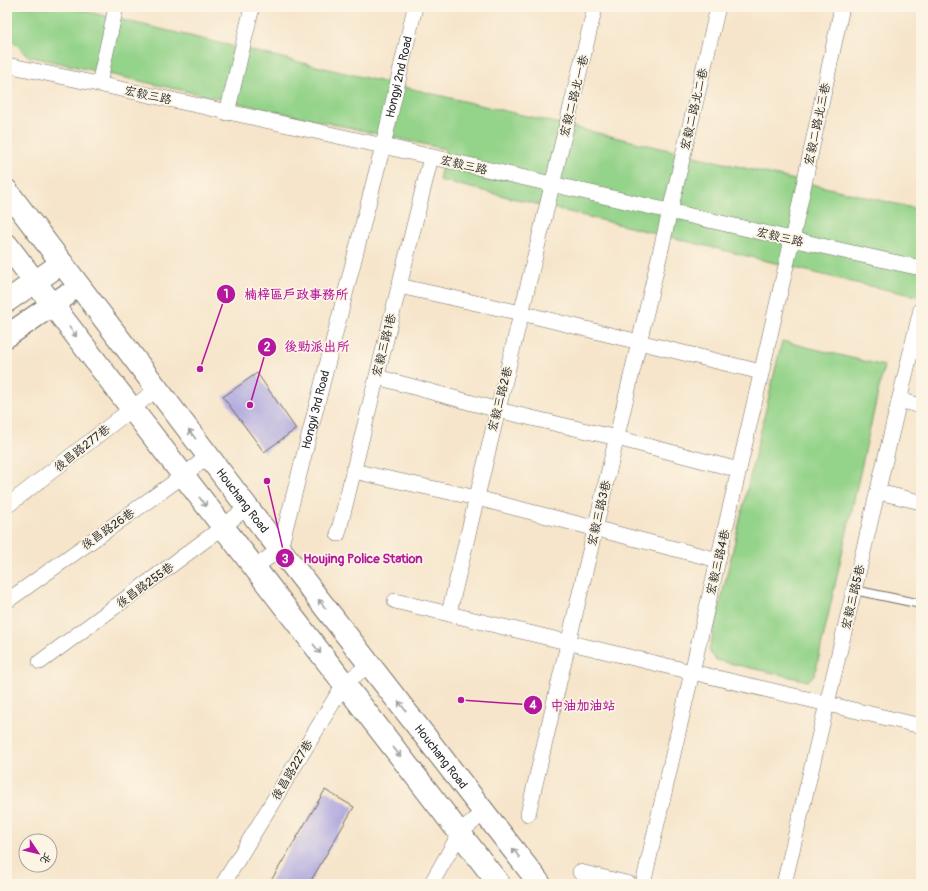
<svg xmlns="http://www.w3.org/2000/svg" width="928" height="891" font-family="Pangolin,'LXGW WenKai TC',sans-serif">
<style>
.green{fill:#94d38a;stroke:#607f5a}
.building{fill:#b2acdf}
.lines{fill:none;stroke-linecap:round;stroke-linejoin:round}
.lane-casing{stroke:#726c63;stroke-width:10}
.street-casing{stroke:#726c63;stroke-width:16}
.secondary-casing{stroke:#726c63;stroke-width:24}
.lane{stroke:#fff;stroke-width:8}
.street{stroke:#fff;stroke-width:15}
.secondary{stroke:#fff;stroke-width:22}
.oneway{stroke:#a0a0a0}
.labels{text-anchor:middle;stroke-width:3.5;stroke-linejoin:round;paint-order:stroke}
.street-label{font-size:12px;fill:#2b2b2b;stroke:#fcf5e5}
.leader{fill:none;stroke:#b5179e;stroke-width:1.5}
.callout-dot{fill:#b5179e;stroke:#fcf5e5;stroke-width:1.5}
.mark-label{font-size:12px;text-anchor:middle;font-weight:bold;fill:#fff}
.callout-label{font-size:13px;text-anchor:middle;font-weight:bold;fill:#b5179e;stroke:#fcf5e5;stroke-width:3.5;stroke-linejoin:round;paint-order:stroke}
</style>
<rect width="100%" height="100%" fill="#fcf5e5"/>
<filter id="ink" filterUnits="userSpaceOnUse"><feTurbulence type="fractalNoise" baseFrequency=".025" numOctaves="2"/><feDisplacementMap in="SourceGraphic" scale="8" xChannelSelector="R" yChannelSelector="G"/><feConvolveMatrix kernelMatrix="1 2 1 2 8 2 1 2 1" color-interpolation-filters="sRGB"/></filter>
<filter id="wash" filterUnits="userSpaceOnUse"><feTurbulence type="fractalNoise" baseFrequency=".012" numOctaves="4" result="noise"/><feDisplacementMap in="SourceGraphic" scale="16" xChannelSelector="R" yChannelSelector="G"/><feGaussianBlur stdDeviation="0.9" result="paint"/><feColorMatrix in="noise" values="0 0 0 0 0 0 0 0 0 0 0 0 0 0 0 0 0 1.4 0 .05"/><feComposite in="paint" operator="in"/></filter>
<g filter="url(#wash)">
<rect width="100%" height="100%" fill="#f6e5cb"/>
<g class="green">
<polygon points="11,7 68,7 921,210 921,297 856,283 439,180 445,149 28,56 7,35 7,23"/>
<polygon points="782,341 884,366 815,674 808,681 716,660 709,651"/>
</g>
<g id="blocks">
<g class="building">
<polygon points="257,373 296,429 264,452 223,397"/>
<polygon points="325,790 354,807 309,884 269,884"/>
</g>
</g>
</g>
<g filter="url(#ink)">
<use href="#blocks" fill-opacity="0" stroke="#726c63" stroke-width="1"/>
<g class="lines">
<g class="lane-casing">
<polyline id="lane" points="854,590 921,604"/>
</g>
<g class="street-casing">
<g id="street">
<path d="M7,65C228,111 449,160 669,211C753,230 837,250 921,268"/>
<polyline points="99,84 116,7"/>
<polyline points="227,113 252,7"/>
<polyline points="399,286 521,313 761,372"/>
<polyline points="377,377 498,410 617,438 739,470"/>
<polyline points="899,400 921,406"/>
<polyline points="353,471 477,498 718,560"/>
<polyline points="878,492 921,502"/>
<polyline points="7,506 157,389"/>
<polyline points="338,534 431,157"/>
<path id="s1" d="M254,568L280,549L383,146L415,7"/>
<polyline points="7,601 183,476 208,456"/>
<polyline points="395,601 692,672 921,726"/>
<polyline points="449,613 595,7"/>
<polyline points="40,662 223,527 247,507"/>
<polyline points="528,814 718,7"/>
<polyline points="580,872 630,884"/>
<polyline points="223,884 344,684 370,664"/>
<polyline points="431,884 460,833 484,812"/>
<polyline points="643,884 792,240 842,7"/>
<polyline points="784,884 921,309"/>
</g>
</g>
<g class="secondary-casing">
<g id="secondary">
<path id="s2" d="M7,191L247,507L540,884"/>
<polyline points="7,245 132,409 499,884"/>
<polyline points="7,301 62,263"/>
<polyline points="7,336 65,296"/>
</g>
</g>
<use href="#lane" class="lane"/>
<use href="#street" class="street"/>
<use href="#secondary" class="secondary"/>
</g>
<defs><path id="oneway-shaft" d="M-6 0H5M1.5-3L5.5 0L1.5 3" fill="none" stroke-width="1.6" stroke-linecap="round" stroke-linejoin="round"/></defs>
<g class="oneway">
<use href="#oneway-shaft" transform="translate(73 332) rotate(53)"/>
<use href="#oneway-shaft" transform="translate(192 434) rotate(-127)"/>
<use href="#oneway-shaft" transform="translate(203 502) rotate(52)"/>
<use href="#oneway-shaft" transform="translate(322 604) rotate(-128)"/>
<use href="#oneway-shaft" transform="translate(317 649) rotate(52)"/>
<use href="#oneway-shaft" transform="translate(402 706) rotate(-128)"/>
<use href="#oneway-shaft" transform="translate(397 752) rotate(52)"/>
<use href="#oneway-shaft" transform="translate(516 853) rotate(-128)"/>
</g>
</g>
<g class="labels">
<g class="street-label">
<text dy="4" stroke="none"><textPath href="#s1" startOffset="519">Hongyi 2nd Road</textPath></text>
<text transform="translate(148 95) rotate(12)" y="4">宏毅三路</text>
<text transform="translate(574 96) rotate(-76)" y="4">宏毅二路北一巷</text>
<text transform="translate(694 109) rotate(-77)" y="4">宏毅二路北二巷</text>
<text transform="translate(817 124) rotate(-78)" y="4">宏毅二路北三巷</text>
<text transform="translate(464 165) rotate(13)" y="4">宏毅三路</text>
<text transform="translate(780 237) rotate(13)" y="4">宏毅三路</text>
<text transform="translate(384 345) rotate(-76)" y="4">宏毅三路1巷</text>
<text transform="translate(500 399) rotate(-76)" y="4">宏毅三路2巷</text>
<text dy="4" stroke="none"><textPath href="#s1" startOffset="176">Hongyi 3rd Road</textPath></text>
<text transform="translate(82 448) rotate(-38)" y="4">後昌路277巷</text>
<text dy="4" stroke="none"><textPath href="#s2" startOffset="389">Houchang Road</textPath></text>
<text transform="translate(599 513) rotate(-77)" y="4">宏毅三路3巷</text>
<text transform="translate(108 529) rotate(-35)" y="4">後昌路26巷</text>
<text transform="translate(718 562) rotate(-77)" y="4">宏毅三路4巷</text>
<text transform="translate(145 585) rotate(-36)" y="4">後昌路255巷</text>
<text transform="translate(853 597) rotate(-77)" y="4">宏毅三路5巷</text>
<text dy="4" stroke="none"><textPath href="#s2" startOffset="713">Houchang Road</textPath></text>
<text transform="translate(292 770) rotate(-59)" y="4">後昌路227巷</text>
</g>
</g>
<path class="leader" d="M200 369L226 294M250 405L267 347M267 481L285 558M461 700L533 705"/>
<g class="callout-dot">
<circle cx="200" cy="369" r="4"/>
<circle cx="250" cy="405" r="4"/>
<circle cx="267" cy="481" r="4"/>
<circle cx="461" cy="700" r="4"/>
<circle cx="226" cy="294" r="10"/>
<circle cx="267" cy="347" r="10"/>
<circle cx="285" cy="558" r="10"/>
<circle cx="533" cy="705" r="10"/>
</g>
<g class="mark-label">
<text x="226" y="298">1</text>
<text x="267" y="351">2</text>
<text x="285" y="563">3</text>
<text x="533" y="709">4</text>
</g>
<g class="callout-label">
<text x="296" y="299">楠梓區戶政事務所</text>
<text x="317" y="351">後勁派出所</text>
<text x="363" y="563">Houjing Police Station</text>
<text x="583" y="710">中油加油站</text>
</g>
<rect width="928" height="891" fill="none" stroke="#fcf5e5" stroke-width="24"/>
<g transform="translate(38 853) rotate(125)"><circle r="19" fill="#fcf5e5" stroke="#a8a49b"/>
<path d="M0-3L7 15L0 10L-7 15Z" fill="#b5179e"/>
<text y="-6" font-size="11" font-weight="bold" text-anchor="middle" fill="#2b2b2b">北</text>
</g>
</svg>
